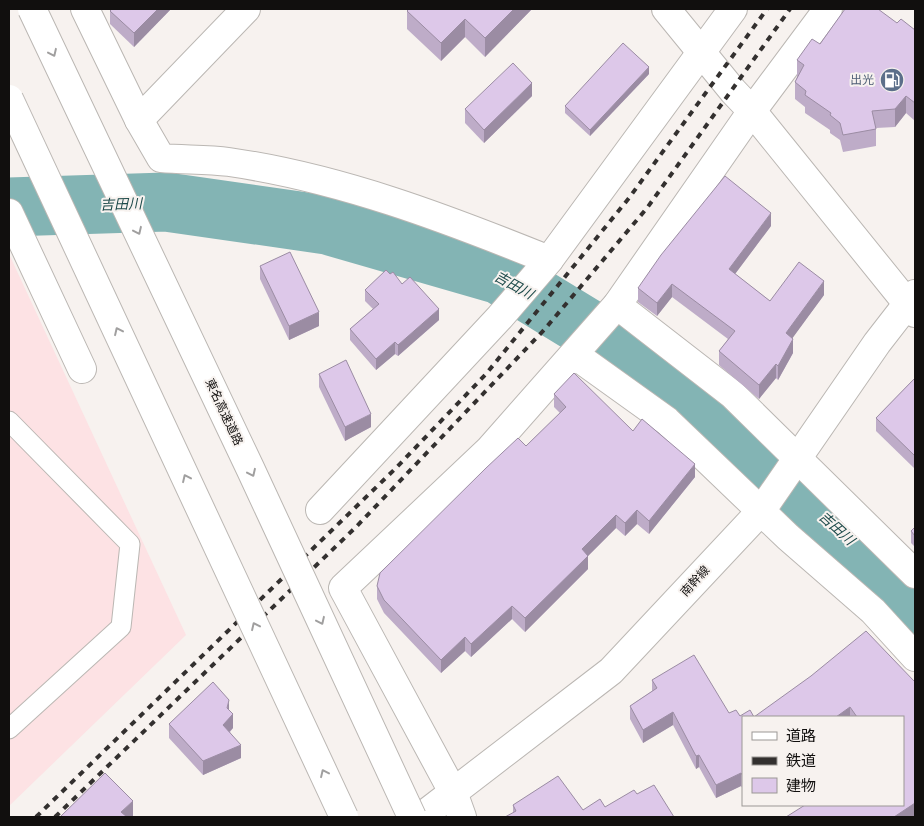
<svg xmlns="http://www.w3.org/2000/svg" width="924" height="826" font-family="Raleway,'Noto Sans JP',sans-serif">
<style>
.industrial{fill:#fde2e4}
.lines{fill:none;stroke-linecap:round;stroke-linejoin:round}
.river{stroke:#83b4b4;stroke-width:59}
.service-casing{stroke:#bbb7b3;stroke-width:21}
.minor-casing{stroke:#bbb7b3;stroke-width:30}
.tertiary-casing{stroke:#bbb7b3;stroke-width:30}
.secondary-casing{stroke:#bbb7b3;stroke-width:30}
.service{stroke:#fff;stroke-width:19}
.minor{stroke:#fff;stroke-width:28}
.tertiary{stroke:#fff;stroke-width:28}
.secondary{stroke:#fff;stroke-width:28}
.rail{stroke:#33302f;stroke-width:4;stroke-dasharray:6 6;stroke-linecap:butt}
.motorway-bridge-casing{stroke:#bbb7b3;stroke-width:30;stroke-linecap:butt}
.motorway-bridge{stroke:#fff;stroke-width:28}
.wall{fill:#beacc8}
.shaded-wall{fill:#9b8ca3}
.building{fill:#ddc8e9;stroke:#9b8ca3}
.oneway{stroke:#a09f9f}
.labels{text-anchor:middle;stroke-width:4;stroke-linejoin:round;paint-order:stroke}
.service-label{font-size:12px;fill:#4e5e75;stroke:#f7f2ef;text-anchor:end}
.street-label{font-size:12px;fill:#110f0e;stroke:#f7f2ef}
.water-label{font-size:14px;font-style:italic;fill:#1c4949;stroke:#f7f2ef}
</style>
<rect width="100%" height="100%" fill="#f7f2ef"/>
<polygon class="industrial" points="9,254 186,635 9,806"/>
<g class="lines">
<polyline class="river" points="9,207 166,202 327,225 500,275 613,344 717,424 851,539 915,608"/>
<g class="service-casing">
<polyline id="service" points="9,421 130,544 121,627 9,729"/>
</g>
<g class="minor-casing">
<g id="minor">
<path d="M85,9L139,120L161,158C183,160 207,159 229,162C340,178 445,218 549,260L733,9"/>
<polyline points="139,120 246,9"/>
<polyline points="9,213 82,369"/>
<polyline points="617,305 733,395 915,574"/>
<polyline points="575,355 667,421 788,537 873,611 915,657"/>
<polyline points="320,510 500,317 549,260"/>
<polyline points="462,817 453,792 343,588 489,450 617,305 752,111 828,9"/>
</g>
</g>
<g class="tertiary-casing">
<polyline id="tertiary" points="666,9 733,91 752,111 915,313"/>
</g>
<g class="secondary-casing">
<polyline id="secondary" points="421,817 611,671 761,511 877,343 915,294"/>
</g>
<use href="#service" class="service"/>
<use href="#minor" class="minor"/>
<use href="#tertiary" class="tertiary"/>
<use href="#secondary" class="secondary"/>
<g class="rail">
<polyline points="36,817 395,469 486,374 629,198 767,9"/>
<polyline points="55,817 356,527 544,330 647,208 790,9"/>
</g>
<g class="motorway-bridge-casing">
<g id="motorway-bridge">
<polyline points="32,9 250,468 412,817"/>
<polyline points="9,99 344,817"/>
</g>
</g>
<use href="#motorway-bridge" class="motorway-bridge"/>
</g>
<g class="wall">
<polygon points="112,9 171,9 134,47 110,24 110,11"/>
<polygon points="409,9 532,9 485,57 465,37 441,61 407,29 407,11"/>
<polygon points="897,23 915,30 915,121 906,113 895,127 876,128 876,146 843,152 840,140 830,133 830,130 805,113 805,107 795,99 795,82 797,77 797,60 820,44"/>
<polygon points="649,74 590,136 565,113 565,106"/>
<polygon points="532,96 484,143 465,123 465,109"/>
<polygon points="771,226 735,274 770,301 824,295 792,338 793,353 778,380 776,378 759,399 719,365 719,351 728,339 672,297 657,316 638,302 638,288"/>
<polygon points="260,266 319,326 289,340 260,279"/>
<polygon points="402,284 439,320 398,356 395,354 376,370 350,340 350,329 373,309 365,301 365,290"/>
<polygon points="319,374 371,427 345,441 319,387"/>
<polygon points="915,378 915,469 876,431 876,418"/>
<polygon points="554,394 633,431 695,477 649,534 637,524 625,536 616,528 588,556 588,569 525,632 512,619 471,657 465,651 441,673 384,613 377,599 377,586 526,446 560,413 554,407"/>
<polygon points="915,527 915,547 911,543 911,531"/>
<polygon points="652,680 729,713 740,716 754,717 915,682 915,816 913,817 786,817 903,805 903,717 743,717 743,789 741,786 716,798 699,767 696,769 673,725 643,743 630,719 630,706 652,691"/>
<polygon points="169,724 233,728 230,732 241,758 203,775 169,738"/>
<polygon points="637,794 674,817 513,813 513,805 583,810 605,807"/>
</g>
<g class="shaded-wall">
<polygon points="158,9 171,9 134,47 134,33"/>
<polygon points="514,9 532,9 485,57 485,38"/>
<polygon points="465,19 465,37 441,61 441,43"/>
<polygon points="649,67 649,74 590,136 590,130"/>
<polygon points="532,83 532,96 484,143 484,130"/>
<polygon points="906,96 906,113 895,127 895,109"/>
<polygon points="771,213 771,226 729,282 729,269"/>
<polygon points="824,281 824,295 786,347 786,333"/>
<polygon points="672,284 672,297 657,316 657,303"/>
<polygon points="439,309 439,320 398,356 398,345"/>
<polygon points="319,312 319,326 289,340 289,326"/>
<polygon points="793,339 793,353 778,380 778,366"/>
<polygon points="395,342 395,354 376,370 376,359"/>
<polygon points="776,364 776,378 759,399 759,385"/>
<polygon points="371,414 371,427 345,441 345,427"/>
<polygon points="695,464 695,477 649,534 649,521"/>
<polygon points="637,510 637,524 625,536 625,523"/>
<polygon points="616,515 616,528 583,561 588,556 588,569 525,632 525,618 582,549"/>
<polygon points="512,606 512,619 471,657 471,644"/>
<polygon points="465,637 465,651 441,673 441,660"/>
<polygon points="229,700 229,714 233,714 233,728 223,738 223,725"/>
<polygon points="850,707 850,717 836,717"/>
<polygon points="673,712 673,725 643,743 643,730"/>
<polygon points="241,745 241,758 203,775 203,761"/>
<polygon points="699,755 699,767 696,769 696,756"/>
<polygon points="741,773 741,786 716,798 716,785"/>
<polygon points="133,801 133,817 121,817 121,812"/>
<polygon points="915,803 915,816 913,817 894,817"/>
</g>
<g class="building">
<polygon points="112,9 158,9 134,33 110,11"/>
<polygon points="409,9 514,9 485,38 465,19 441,43 407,11"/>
<polygon points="845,9 878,9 897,23 901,19 915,30 915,103 906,96 895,109 872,111 876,129 843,135 840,123 830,115 831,113 805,95 806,91 795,82 804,65 797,60 812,39 820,44"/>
<polygon points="623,43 649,67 590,130 565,106"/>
<polygon points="513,63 532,83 484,130 465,109"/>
<polygon points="725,176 771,213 729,269 770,301 799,262 824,281 786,333 793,339 778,366 776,364 759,385 719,351 735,331 672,284 657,303 638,288 661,255"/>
<polygon points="290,252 319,312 289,326 260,266"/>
<polygon points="386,270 390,274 393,272 402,284 410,277 439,309 398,345 395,342 376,359 350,329 379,304 365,290"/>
<polygon points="346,360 371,414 345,427 319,374"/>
<polygon points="574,373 633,431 642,419 695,464 649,521 637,510 625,523 616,515 582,549 588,556 525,618 512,606 471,644 465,637 441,660 384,600 377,586 380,573 486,468 518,438 526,446 566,407 554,394"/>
<polygon points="915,378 915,456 876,418"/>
<polygon points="915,527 915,536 911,531"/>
<polygon points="866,631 915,682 915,784 914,784 915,785 915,803 894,817 786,817 805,805 903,805 903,717 857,717 850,707 836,717 743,717 743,776 741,773 716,785 699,755 696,756 673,712 643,730 630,706 657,688 652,680 694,655 729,713 736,710 740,716 750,710 754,717 811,676"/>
<polygon points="213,682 229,700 227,708 233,714 223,725 241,745 203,761 169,724"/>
<polygon points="105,773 133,801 121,812 127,817 60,817"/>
<polygon points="558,776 583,810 600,799 605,807 634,790 637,794 654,785 674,817 505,817 516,811 513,805"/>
</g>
<defs><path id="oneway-chevron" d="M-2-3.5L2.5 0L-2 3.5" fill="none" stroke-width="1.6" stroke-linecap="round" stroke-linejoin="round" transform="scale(1.25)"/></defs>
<g class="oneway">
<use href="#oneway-chevron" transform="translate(53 53) rotate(65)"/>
<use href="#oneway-chevron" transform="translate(138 231) rotate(65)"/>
<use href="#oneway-chevron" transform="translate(118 331) rotate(-115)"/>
<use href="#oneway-chevron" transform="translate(252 473) rotate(65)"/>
<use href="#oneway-chevron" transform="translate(186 478) rotate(-115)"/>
<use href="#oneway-chevron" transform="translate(321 621) rotate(65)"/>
<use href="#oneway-chevron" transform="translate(255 626) rotate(-115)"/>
<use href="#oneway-chevron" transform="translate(324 773) rotate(-115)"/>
</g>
<defs>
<g id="fuel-disc" transform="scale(1.25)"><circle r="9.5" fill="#5c6f8a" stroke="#f7f2ef"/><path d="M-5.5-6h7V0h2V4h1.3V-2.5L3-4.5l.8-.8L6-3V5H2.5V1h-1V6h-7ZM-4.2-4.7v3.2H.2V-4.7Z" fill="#fff"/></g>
</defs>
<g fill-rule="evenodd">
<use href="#fuel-disc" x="892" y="80"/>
</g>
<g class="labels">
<g class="service-label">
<text x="874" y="84">出光</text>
</g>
<g class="street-label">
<text transform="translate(224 412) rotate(65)" y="4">東名高速道路</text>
<text transform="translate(695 581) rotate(-47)" y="4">南幹線</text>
</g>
<g class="water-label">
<text transform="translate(121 204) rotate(-2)" y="5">吉田川</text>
<text transform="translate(514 285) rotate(29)" y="5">吉田川</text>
<text transform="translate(837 528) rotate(42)" y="5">吉田川</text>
</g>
</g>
<rect width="924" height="826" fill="none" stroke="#110f0e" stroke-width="20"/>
<rect x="742" y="716" width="162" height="90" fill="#f7f2ef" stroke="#9b9795"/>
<rect x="752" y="732" width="25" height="8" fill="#ffffff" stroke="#9b9795"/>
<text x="786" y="741" font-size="15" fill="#110f0e">道路</text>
<rect x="752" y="757" width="25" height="8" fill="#33302f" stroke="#9b9795"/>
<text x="786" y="766" font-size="15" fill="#110f0e">鉄道</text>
<rect x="752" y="778" width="25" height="15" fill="#ddc8e9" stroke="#9b9795"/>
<text x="786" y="791" font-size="15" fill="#110f0e">建物</text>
</svg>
